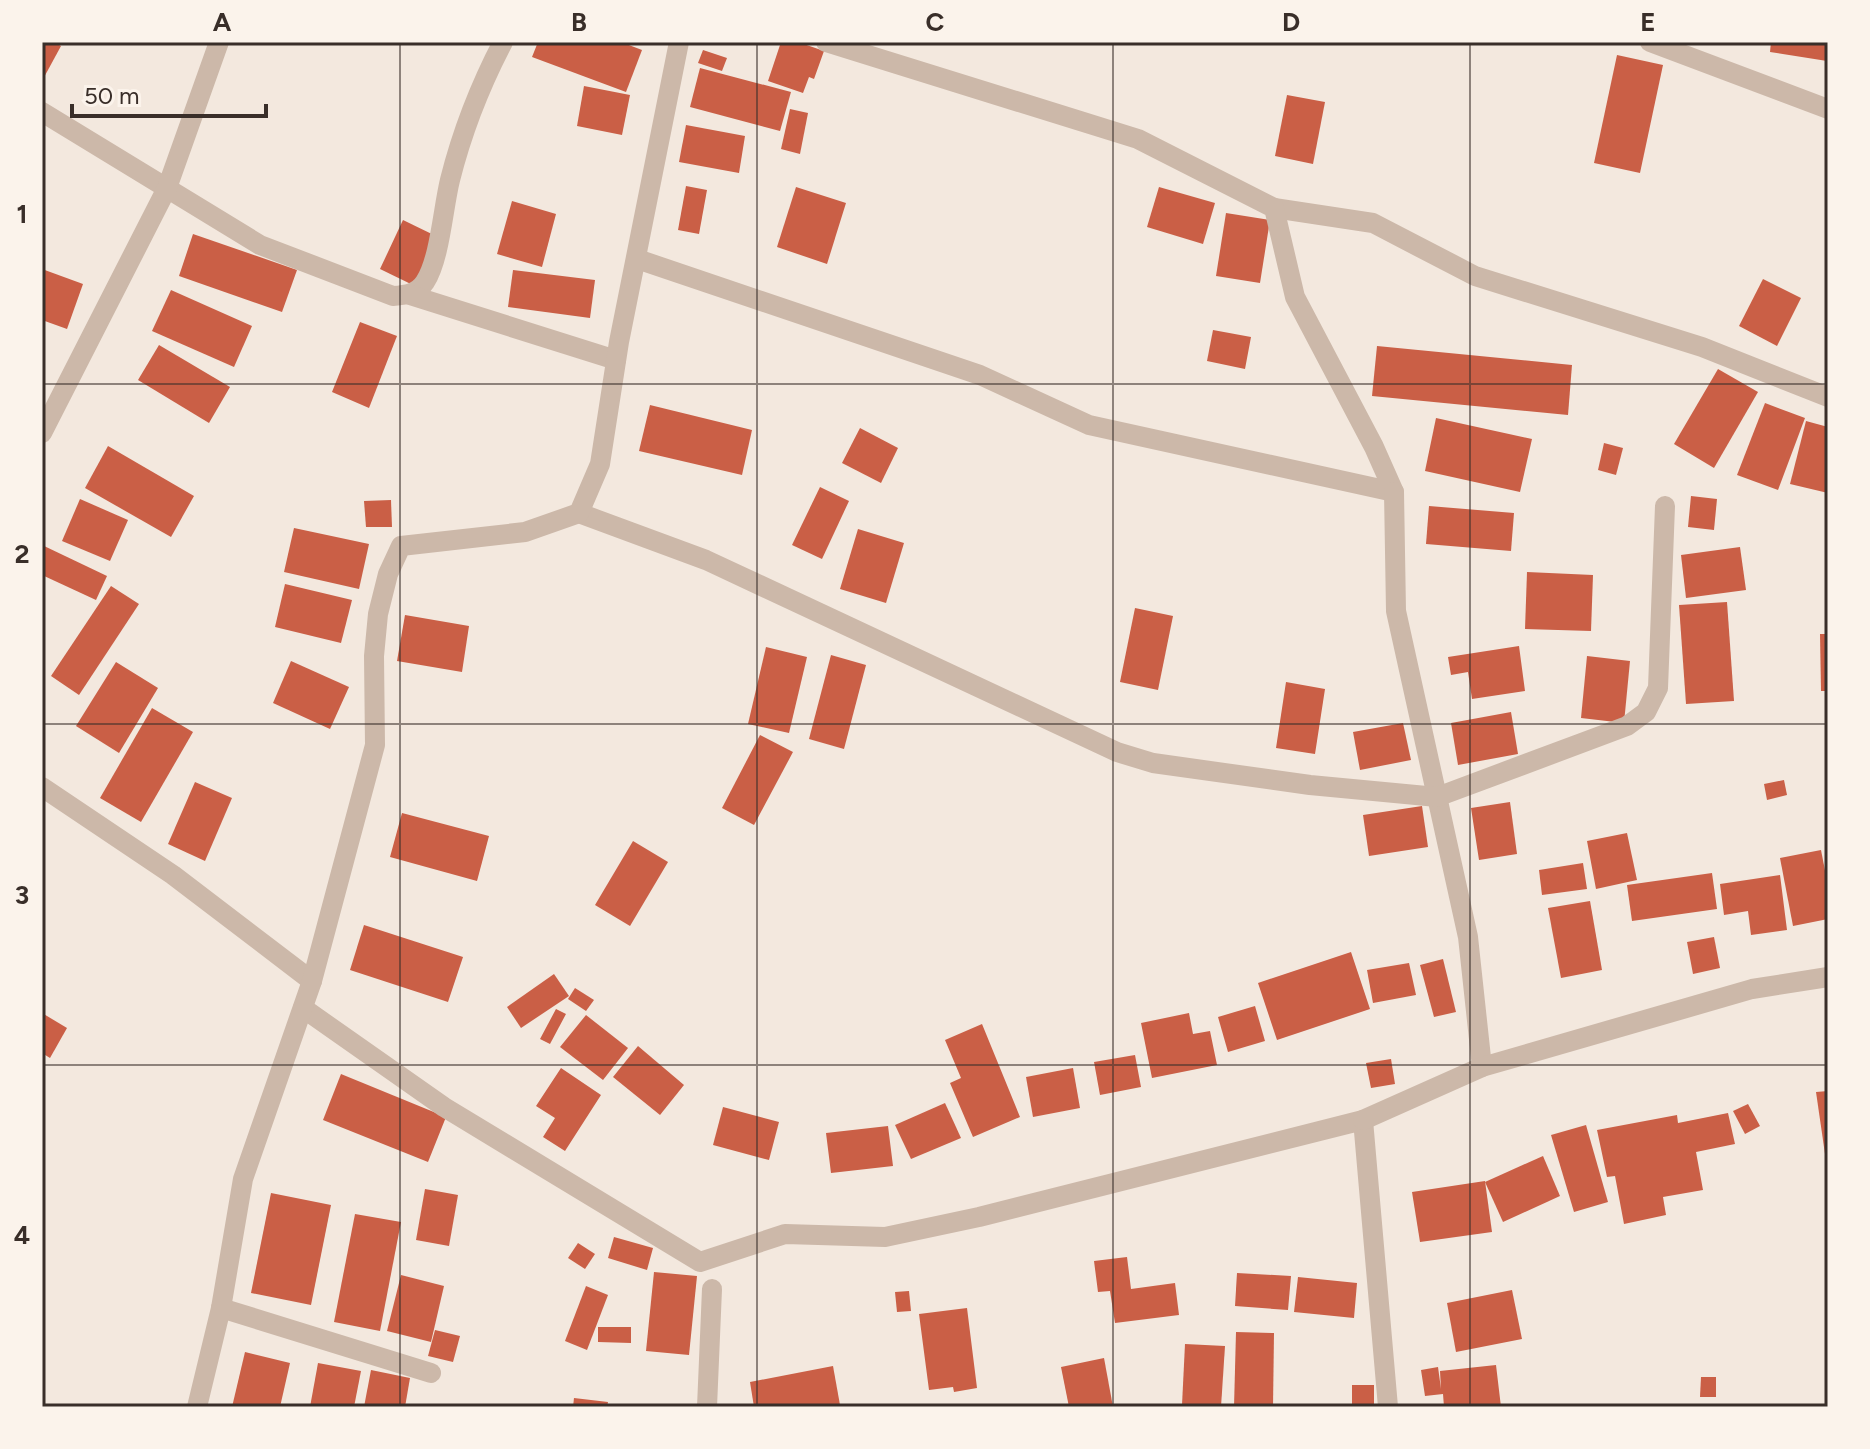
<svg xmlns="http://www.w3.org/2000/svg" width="1870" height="1449" font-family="Figtree,sans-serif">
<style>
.building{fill:#ca5f46}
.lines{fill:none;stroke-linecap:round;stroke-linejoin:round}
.street{stroke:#ccb8a9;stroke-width:20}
.grid{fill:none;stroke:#392e29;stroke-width:2;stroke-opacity:0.55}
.neatline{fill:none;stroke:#392e29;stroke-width:3}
.grid-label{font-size:26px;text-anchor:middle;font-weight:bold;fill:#392e29}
</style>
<rect width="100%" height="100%" fill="#f3e8de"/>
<g class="building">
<polygon points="42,42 54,42 61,46 42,81"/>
<polygon points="538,42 621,42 642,50 626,92 532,57"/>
<polygon points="781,42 798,42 824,51 814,79 809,77 803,93 768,81"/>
<polygon points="1771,42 1828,42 1827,61 1770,52"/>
<polygon points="703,50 727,58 722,71 698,63"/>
<polygon points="1617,55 1663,65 1640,173 1594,163"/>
<polygon points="700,68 791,92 780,131 690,107"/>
<polygon points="584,86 630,95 622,135 577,126"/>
<polygon points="1287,95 1325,102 1313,164 1275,156"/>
<polygon points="790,109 808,113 800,154 781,149"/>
<polygon points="686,125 745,136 739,173 679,162"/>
<polygon points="686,186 707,190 699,234 678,230"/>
<polygon points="796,187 846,203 827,264 777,247"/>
<polygon points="1159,187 1215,203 1203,244 1147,227"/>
<polygon points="512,201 556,214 542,267 497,254"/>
<polygon points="1226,213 1270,220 1260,283 1216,276"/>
<polygon points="403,220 440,238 417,287 380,269"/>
<polygon points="193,234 297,270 282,312 179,276"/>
<polygon points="42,269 83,284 67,329 42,320"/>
<polygon points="513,270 595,280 590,318 508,307"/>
<polygon points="1763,279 1801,298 1777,346 1739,326"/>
<polygon points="171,290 252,326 234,367 152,331"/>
<polygon points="360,322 397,336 369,408 332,392"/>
<polygon points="1213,330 1251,337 1245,369 1207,361"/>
<polygon points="159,345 230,387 209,423 138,380"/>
<polygon points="1377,346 1572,365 1568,415 1372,396"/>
<polygon points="1718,369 1758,392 1714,468 1674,444"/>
<polygon points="1765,403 1805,418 1778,490 1737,475"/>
<polygon points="650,405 752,430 742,475 639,451"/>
<polygon points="1436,418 1532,439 1520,492 1425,471"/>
<polygon points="1806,421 1828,427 1828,493 1790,484"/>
<polygon points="860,428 898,448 881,483 842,463"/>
<polygon points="1604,443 1623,448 1616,475 1598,470"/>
<polygon points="108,446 194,496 171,537 85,488"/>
<polygon points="820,487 849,501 822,559 792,545"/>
<polygon points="1691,496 1717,499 1714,530 1688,527"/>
<polygon points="80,499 128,520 110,561 62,541"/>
<polygon points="391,500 392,527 366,527 364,501"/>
<polygon points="1429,506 1514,513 1511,551 1426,544"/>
<polygon points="294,528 369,544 359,589 284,572"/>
<polygon points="858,529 904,543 886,603 840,589"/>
<polygon points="42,545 107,576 96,600 42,575"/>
<polygon points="1740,547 1746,590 1686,598 1681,555"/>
<polygon points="1527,572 1593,575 1591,631 1525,629"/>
<polygon points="285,584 352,600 341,643 275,627"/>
<polygon points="111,586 139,604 79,695 51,676"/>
<polygon points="1727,602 1734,701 1686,704 1679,605"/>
<polygon points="1135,608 1173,616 1158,690 1120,682"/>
<polygon points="405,615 469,626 462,672 397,661"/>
<polygon points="1820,634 1828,634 1828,691 1821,691"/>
<polygon points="1519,646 1525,691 1472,699 1468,672 1451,675 1448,657"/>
<polygon points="766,647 807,657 789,733 748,724"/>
<polygon points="831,655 866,665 844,749 809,739"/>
<polygon points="1587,656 1630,661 1624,723 1581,718"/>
<polygon points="291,661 349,687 330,729 273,703"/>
<polygon points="116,662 158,688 119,753 76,726"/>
<polygon points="1286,682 1325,689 1315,754 1276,748"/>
<polygon points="152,708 193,732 141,822 100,798"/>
<polygon points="1511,712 1518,754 1458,765 1451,723"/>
<polygon points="1403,723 1411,760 1360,770 1353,732"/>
<polygon points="760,735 793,752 754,825 722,808"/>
<polygon points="1784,780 1787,795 1767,800 1764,784"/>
<polygon points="195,782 232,798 205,861 168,844"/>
<polygon points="1510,802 1517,854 1479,860 1471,808"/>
<polygon points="1422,806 1428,847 1369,856 1363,815"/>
<polygon points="402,813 489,836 477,881 390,857"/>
<polygon points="1627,833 1637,880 1596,889 1587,841"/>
<polygon points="633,841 668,862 630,926 595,905"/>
<polygon points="1821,850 1828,886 1828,919 1793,926 1780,858"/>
<polygon points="1583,863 1587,889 1542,895 1539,870"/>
<polygon points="1712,873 1717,909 1632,921 1627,885"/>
<polygon points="1780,875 1787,930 1751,935 1748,911 1724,915 1720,884"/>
<polygon points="1590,901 1602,970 1561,978 1548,908"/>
<polygon points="364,925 463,957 448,1002 350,970"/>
<polygon points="1714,937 1720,968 1693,974 1687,942"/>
<polygon points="1351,952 1370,1009 1277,1040 1258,983"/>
<polygon points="1443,959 1456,1012 1434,1017 1420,965"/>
<polygon points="1409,963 1416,995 1373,1003 1367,970"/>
<polygon points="554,974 569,996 521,1028 507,1007"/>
<polygon points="575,988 594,1000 586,1011 568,999"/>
<polygon points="1255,1006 1265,1041 1228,1052 1218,1017"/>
<polygon points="556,1009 566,1014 550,1044 540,1039"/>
<polygon points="42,1013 67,1028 50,1058 42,1053"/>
<polygon points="1189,1013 1193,1034 1210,1031 1217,1065 1152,1078 1141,1023"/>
<polygon points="586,1015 628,1048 603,1080 560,1047"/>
<polygon points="982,1024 1020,1117 973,1137 950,1083 961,1078 945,1040"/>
<polygon points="638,1046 684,1085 660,1115 613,1077"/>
<polygon points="1135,1055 1141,1087 1100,1095 1094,1062"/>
<polygon points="1391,1059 1395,1084 1371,1088 1366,1063"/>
<polygon points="561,1068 601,1095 565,1151 543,1137 555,1118 536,1106"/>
<polygon points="1073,1068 1080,1108 1033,1117 1026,1077"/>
<polygon points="341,1074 446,1117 428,1162 323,1120"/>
<polygon points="1828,1091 1828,1154 1825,1154 1816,1092"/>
<polygon points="945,1103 961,1138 911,1159 895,1125"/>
<polygon points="1748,1104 1760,1126 1745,1134 1733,1111"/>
<polygon points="723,1107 779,1122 769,1160 713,1145"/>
<polygon points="1728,1113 1735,1144 1696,1152 1703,1190 1663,1197 1666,1215 1624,1224 1615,1176 1607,1177 1597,1130 1677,1115 1678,1123"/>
<polygon points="1586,1125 1608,1202 1574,1212 1551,1135"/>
<polygon points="888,1126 893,1166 831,1173 826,1133"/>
<polygon points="1543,1156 1560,1196 1503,1222 1485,1182"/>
<polygon points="1485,1181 1492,1232 1420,1242 1412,1192"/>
<polygon points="425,1189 458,1195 449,1246 416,1240"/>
<polygon points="271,1193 331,1205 311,1305 251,1293"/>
<polygon points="355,1214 401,1222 380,1331 334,1322"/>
<polygon points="614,1237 653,1248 647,1270 608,1258"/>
<polygon points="578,1243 595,1254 585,1269 568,1258"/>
<polygon points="1127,1257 1131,1289 1175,1283 1179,1315 1115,1323 1110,1291 1098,1292 1094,1261"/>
<polygon points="654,1272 697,1276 689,1355 646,1351"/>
<polygon points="1237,1273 1291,1276 1288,1310 1235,1306"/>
<polygon points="401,1275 444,1286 431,1342 387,1331"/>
<polygon points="1298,1277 1357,1283 1354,1318 1294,1312"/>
<polygon points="586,1286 608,1295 587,1350 565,1341"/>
<polygon points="1512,1290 1522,1339 1456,1352 1447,1303"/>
<polygon points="909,1291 911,1311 897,1312 895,1292"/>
<polygon points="967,1308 977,1388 954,1392 953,1387 929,1390 919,1314"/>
<polygon points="598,1327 631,1327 631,1343 598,1342"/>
<polygon points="435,1330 460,1336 453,1362 428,1356"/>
<polygon points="1236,1332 1274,1333 1273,1407 1234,1407"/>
<polygon points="1185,1344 1225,1346 1221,1407 1182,1405"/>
<polygon points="245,1352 290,1363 280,1407 232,1407"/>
<polygon points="1104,1358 1113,1407 1069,1407 1061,1367"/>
<polygon points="318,1363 361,1371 354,1407 310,1407"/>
<polygon points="1496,1365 1501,1407 1444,1407 1443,1394 1425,1396 1421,1370 1438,1367 1441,1389 1440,1371"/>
<polygon points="833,1366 840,1405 754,1407 750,1382"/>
<polygon points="371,1370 410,1378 405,1407 364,1407"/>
<polygon points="1701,1377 1716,1377 1716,1397 1700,1397"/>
<rect x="1352" y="1385" width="22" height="22"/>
<polygon points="574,1398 608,1402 607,1407 573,1407"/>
</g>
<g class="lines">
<g class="street">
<polyline points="1650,42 1828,109"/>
<path d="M42,112L260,245L393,296C406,295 417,294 425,282C440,259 443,208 450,180C462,132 480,86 503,42"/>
<polyline points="1274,208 1373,223 1475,276 1702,347 1828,397"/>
<polyline points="637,259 980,375 1089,425 1394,492 1374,447 1295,297 1274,208 1138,139 826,42"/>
<polyline points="410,295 616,360"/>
<polyline points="42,433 167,188 219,42"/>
<polyline points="1394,492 1396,611 1468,937 1482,1067"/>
<polyline points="579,513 706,560 1117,752 1153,763 1310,785 1437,797 1627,726 1646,712 1658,688 1665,506"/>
<polyline points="42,787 173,875 312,981"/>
<polyline points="303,1008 444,1107 700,1262 785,1234 885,1237 979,1217 1363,1120 1388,1407"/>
<polyline points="1363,1120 1482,1067 1752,989 1828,977"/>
<polyline points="221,1308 431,1373"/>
<polyline points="197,1407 221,1308 243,1179 312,981 375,745 374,656 378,614 388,574 401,546 525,532 579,513 600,464 619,342 679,42"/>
<polyline points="707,1407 712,1289"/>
</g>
</g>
<path class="grid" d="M400,42V1407M757,42V1407M1113,42V1407M1470,42V1407M42,384H1828M42,724H1828M42,1065H1828"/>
<rect width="1870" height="1449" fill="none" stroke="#fbf3eb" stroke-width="88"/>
<path d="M72 104v12h194v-12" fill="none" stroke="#392e29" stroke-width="4"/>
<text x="84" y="104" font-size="24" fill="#392e29" stroke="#fbf3eb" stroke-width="6" paint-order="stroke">50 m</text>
<rect x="44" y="44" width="1782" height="1361" class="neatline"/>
<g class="grid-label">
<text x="222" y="31">A</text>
<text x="579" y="31">B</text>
<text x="935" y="31">C</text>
<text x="1291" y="31">D</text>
<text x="1648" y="31">E</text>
<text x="22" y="223">1</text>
<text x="22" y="563">2</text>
<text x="22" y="904">3</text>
<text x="22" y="1244">4</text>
</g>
</svg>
